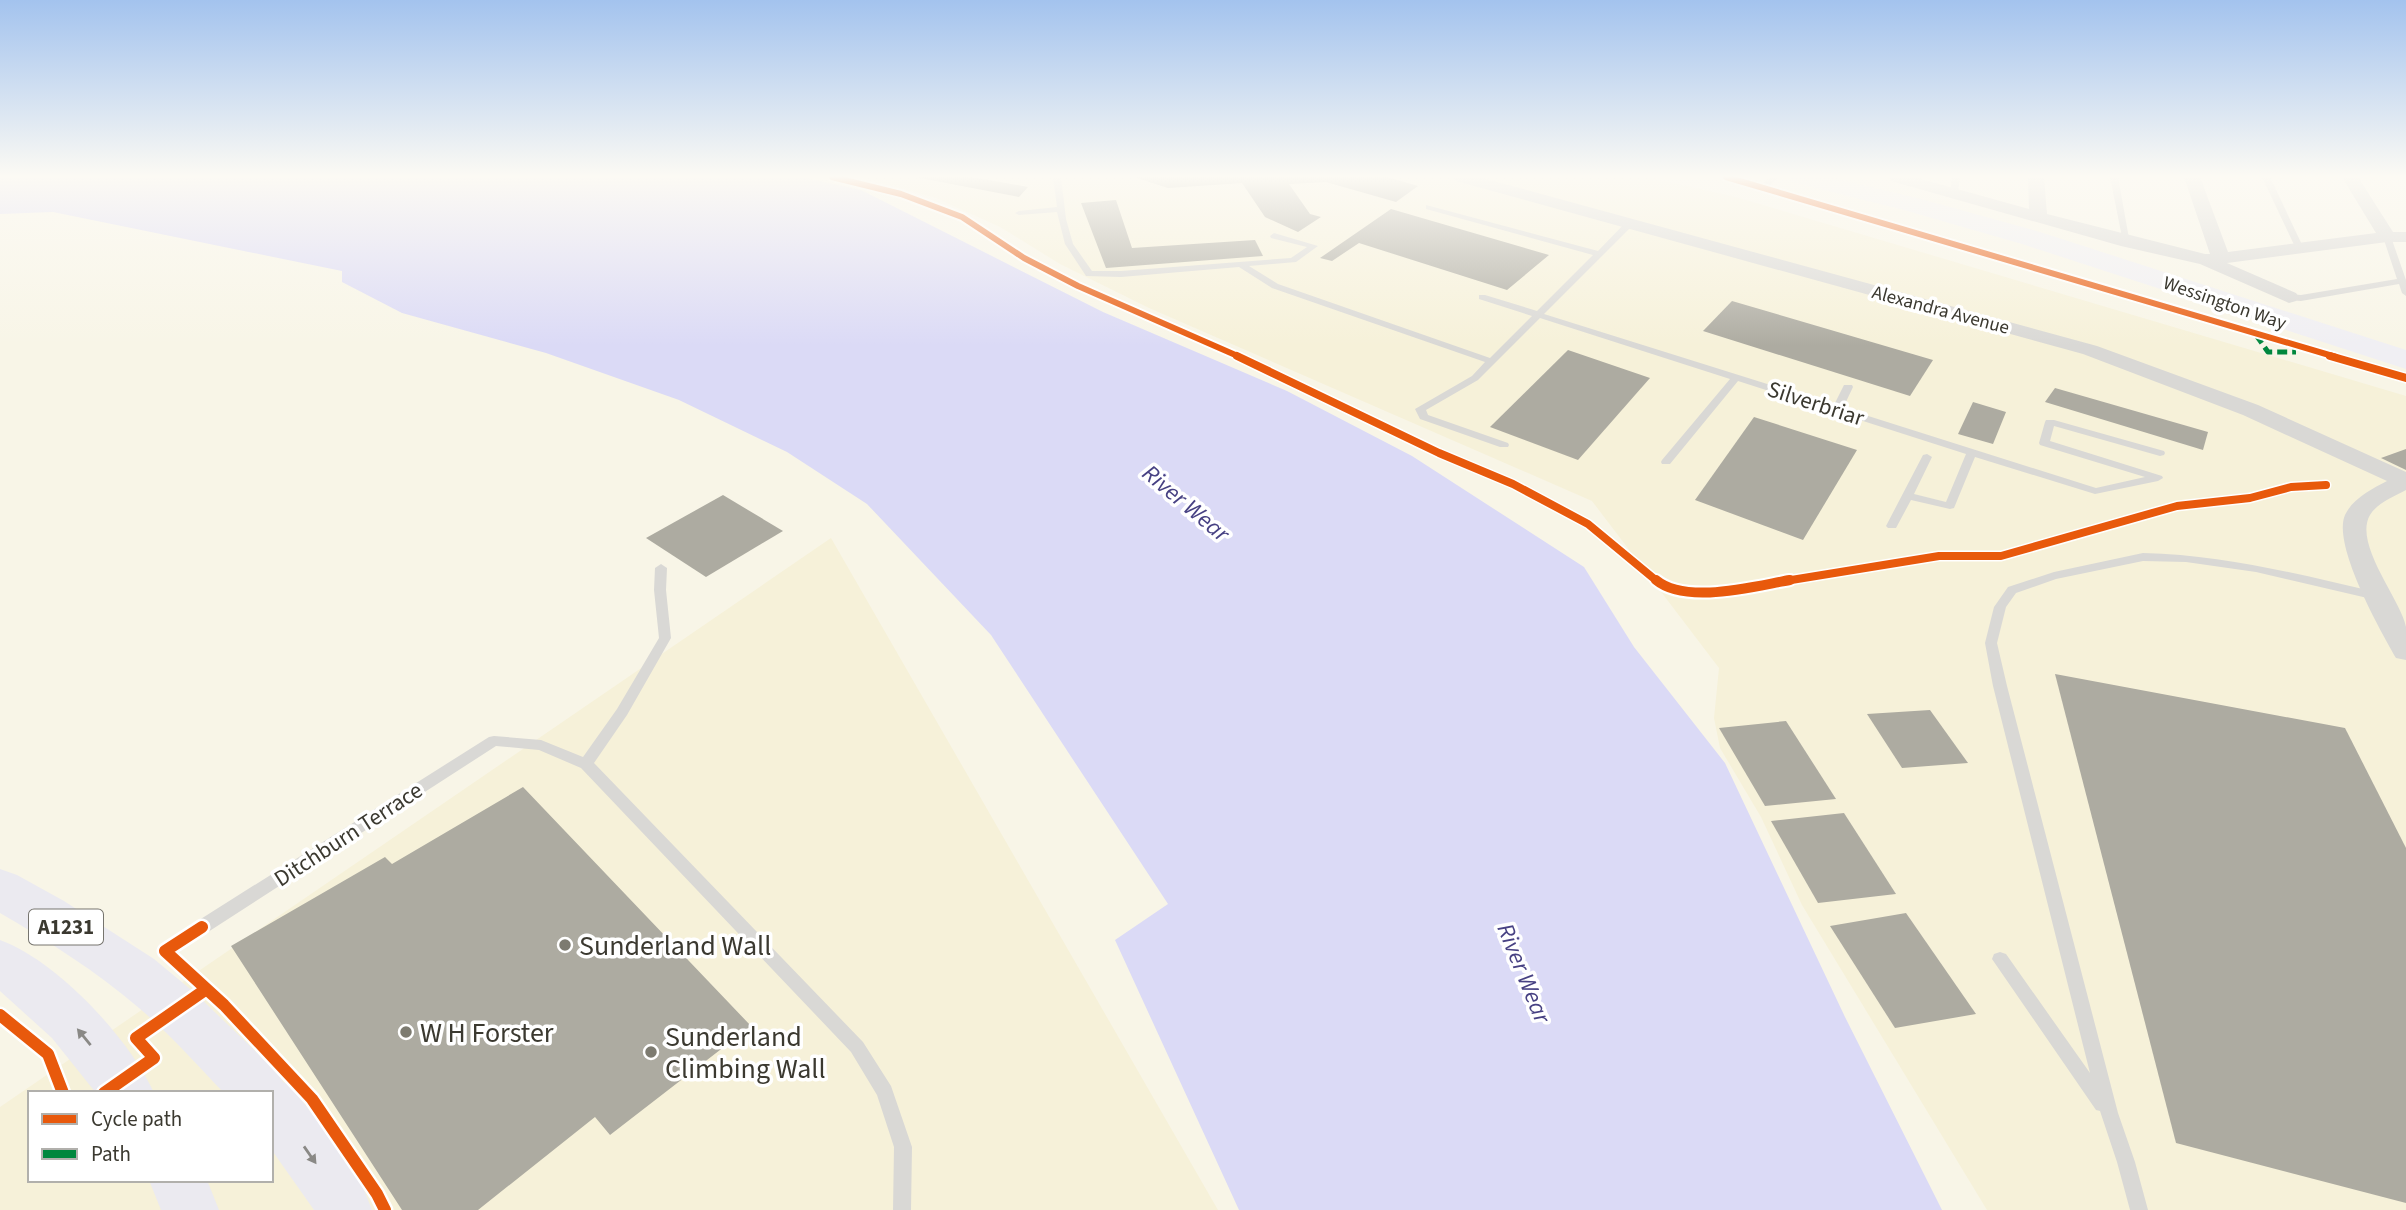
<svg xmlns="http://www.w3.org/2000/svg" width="2406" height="1210" font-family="'Source Sans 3',sans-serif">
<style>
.built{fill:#f6f1d9;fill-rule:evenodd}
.water{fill:#dbdaf6}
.building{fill:#adaba1}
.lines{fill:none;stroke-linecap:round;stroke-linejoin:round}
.service{fill:#d9d8d5;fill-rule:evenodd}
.minor{fill:#d9d8d5;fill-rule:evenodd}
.primary{fill:#f0eff3;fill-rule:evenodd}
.trunk{fill:#ebeaf0;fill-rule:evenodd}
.quiet{stroke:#00873e;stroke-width:5;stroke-dasharray:10 5;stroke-linecap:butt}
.cycleway-far3-casing{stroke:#fff;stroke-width:10}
.cycleway-far2-casing{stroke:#fff;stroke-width:11}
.cycleway-far1-casing{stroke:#fff;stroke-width:14}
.cycleway-casing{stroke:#fff;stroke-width:17}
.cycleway-far3{stroke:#e8590c;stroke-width:6}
.cycleway-far2{stroke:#e8590c;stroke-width:8}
.cycleway-far1{stroke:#e8590c;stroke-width:10}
.cycleway{stroke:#e8590c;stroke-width:12}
.oneway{fill:#8a8986}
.poi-dot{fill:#7d7b70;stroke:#fff;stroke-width:2.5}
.labels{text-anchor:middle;stroke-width:7;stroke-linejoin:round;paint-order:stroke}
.far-street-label{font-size:19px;fill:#3b3930;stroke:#fff}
.shield{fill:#fff;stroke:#76746e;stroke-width:2}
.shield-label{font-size:21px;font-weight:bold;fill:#3b3930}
.street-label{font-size:23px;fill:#3b3930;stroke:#fff}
.water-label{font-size:24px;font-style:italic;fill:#474183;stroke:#fff}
.near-poi-label{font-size:28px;fill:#3b3930;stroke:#fff;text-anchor:start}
</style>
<rect width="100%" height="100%" fill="#f8f5e7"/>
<g class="built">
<polygon points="862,177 1647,177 1736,197 2406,396 2406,1210 1987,1210 1802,905 1761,817 1720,748 1714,718 1719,668 1592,501 1149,308 1060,264 1000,227 936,198"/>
<path d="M831,538L1218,1210H0V1107ZM30,1093H271V1180H30Z"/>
</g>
<polygon class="water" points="0,177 801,177 861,190 1103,312 1287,391 1412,456 1584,567 1634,647 1725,763 1845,1017 1942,1210 1239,1210 1115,940 1168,904 991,635 867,504 787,452 679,400 546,353 402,313 342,282 342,271 53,212 0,214"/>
<g class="building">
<polygon points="915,177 972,177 1028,187 1019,197"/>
<polygon points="1134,177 1387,177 1418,186 1396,202 1326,182 1289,184 1310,214 1321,217 1298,232 1265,217 1242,183 1168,188"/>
<polygon points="1116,200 1132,248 1255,240 1263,256 1106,268 1081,203"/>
<polygon points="1391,209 1549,255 1507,290 1359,243 1332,261 1320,258"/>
<polygon points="1732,301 1933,360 1910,396 1703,331"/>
<polygon points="1568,350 1650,378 1578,460 1490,427"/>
<polygon points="2055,388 2208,432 2203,450 2045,402"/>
<polygon points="1973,402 2006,412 1993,444 1958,434"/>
<polygon points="1754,417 1857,450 1803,540 1695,500"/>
<polygon points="2406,449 2406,470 2381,458"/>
<polygon points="723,495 783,531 706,577 646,538"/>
<polygon points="2055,674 2345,728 2406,848 2406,1203 2176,1143"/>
<polygon points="1930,710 1968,763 1902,768 1867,714"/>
<polygon points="1786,721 1836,799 1765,806 1719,728"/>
<polygon points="523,787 751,1026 610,1135 595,1117 478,1210 402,1210 231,946 385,857 392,864"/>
<polygon points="1844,813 1896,894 1818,903 1771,821"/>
<polygon points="1906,913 1976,1014 1895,1028 1830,926"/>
</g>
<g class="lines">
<g class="service">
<polygon points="1053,177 1061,177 1066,219 1073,244 1092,271 1121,271 1291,258 1307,247 1271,238 1270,236 1274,233 1318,246 1296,262 1249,266 1278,284 1490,358 1532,316 1479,299 1479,295 1485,295 1537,311 1593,255 1426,209 1426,205 1598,251 1627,221 1633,221 1633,225 1544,314 1834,405 1844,385 1852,385 1853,387 1843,408 2096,488 2145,477 2040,445 2039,443 2045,422 2046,420 2054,420 2164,451 2165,453 2164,455 2160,456 2054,426 2050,441 2162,476 2163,478 2158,481 2095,494 1975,457 1954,508 1950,509 1911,500 1896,528 1888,528 1886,526 1923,455 1927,454 1932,457 1914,494 1946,502 1966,454 1738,381 1670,464 1662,464 1661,462 1662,460 1730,379 1540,318 1478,380 1426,410 1428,415 1508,443 1509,445 1508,447 1500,447 1420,419 1415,409 1472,376 1485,362 1272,288 1239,267 1121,277 1086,276 1065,244 1057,212 1019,215 1015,213 1019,211 1057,207"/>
<polygon points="1771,177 1779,177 1766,189 1760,189 1760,185"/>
<polygon points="1952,177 1960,177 1958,192 1954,194 1950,192"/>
<polygon points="2110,177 2118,177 2130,244 2123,242"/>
<polygon points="2262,177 2270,177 2304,249 2303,251 2296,249"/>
<polygon points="2387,234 2391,237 2406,280 2406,296 2402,293 2399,284 2301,301 2289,300 2285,297 2289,294 2301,295 2397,279 2383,237"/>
<path d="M2143,553C2225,555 2297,574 2376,592L2382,596L2376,600L2256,572L2186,562L2143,561L2056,579L2016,593L2006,607L1997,643L2007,686L2118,1113L2135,1162L2148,1210H2130L2117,1162L2100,1111L2096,1110L1992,959L1994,954L2000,952L2006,954L2090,1073L1993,686L1985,643L1994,607L2008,587L2054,572Z"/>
<polygon points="661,564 667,568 666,590 671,638 627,715 594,763 863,1042 891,1086 912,1147 911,1210 893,1210 894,1147 877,1095 851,1052 581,768 539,750 496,746 208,932 202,934 196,932 194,927 196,922 489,737 494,736 541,740 583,757 617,709 659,638 654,590 655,568"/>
</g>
<g class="minor">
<path d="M1454,177H1479L2097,346L2258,405L2406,472V490C2395,496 2377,503 2370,515C2353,544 2401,600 2406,627C2406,638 2406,650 2406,660L2396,658C2380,630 2332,545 2345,515C2353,498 2372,489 2387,481L2243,415L2083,354L1456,181Z"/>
<polygon points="1889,177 1914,177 2029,209 2028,177 2044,177 2047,214 2205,254 2210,254 2184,177 2200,177 2228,252 2376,233 2342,177 2358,177 2393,232 2406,232 2406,242 2387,242 2227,263 2296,293 2299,297 2296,301 2289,303 2200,264 2121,246 1891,181"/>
</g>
<polygon class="primary" points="1789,177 1830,177 1921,199 2040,232 2406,350 2406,369 2022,244 1904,210 1792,182"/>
<g class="trunk">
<path d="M0,869L17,875L64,901L154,959L195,993L280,1075L283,1082L290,1085L357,1172L372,1210H314L271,1149V1093H224C196,1064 170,1034 139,1008C96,971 48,941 0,913Z"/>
<path d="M0,940C56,960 130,1039 154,1093H96L52,1038L0,991Z"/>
<polygon points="149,1180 207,1180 219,1210 161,1210"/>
</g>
<polyline class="quiet" points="2256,335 2268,352 2296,352"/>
<g class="cycleway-far3-casing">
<g id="cycleway-far3">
<polyline points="832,177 901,194 962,217 1024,258 1078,286 1240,357"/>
<polyline points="1726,177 2336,357"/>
</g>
</g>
<g class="cycleway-far2-casing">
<g id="cycleway-far2">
<polyline points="1237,356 1439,453 1513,484 1588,524 1658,582"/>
<polyline points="2330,356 2406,378"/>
<polyline points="1779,582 1939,556 2001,556 2177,506 2250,498 2291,487 2326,485"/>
</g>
</g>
<g class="cycleway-far1-casing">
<path id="cycleway-far1" d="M1656,580C1686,605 1755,586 1790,580"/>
</g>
<g class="cycleway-casing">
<g id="cycleway">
<polyline points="202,927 165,951 224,1005 312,1099 377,1194 385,1210"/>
<polyline points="0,1015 48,1054 63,1093"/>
<polyline points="104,1093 154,1058 136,1038 205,990"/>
</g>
</g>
<use href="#cycleway-far3" class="cycleway-far3"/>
<use href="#cycleway-far2" class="cycleway-far2"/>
<use href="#cycleway-far1" class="cycleway-far1"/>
<use href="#cycleway" class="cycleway"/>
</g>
<defs><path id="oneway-solid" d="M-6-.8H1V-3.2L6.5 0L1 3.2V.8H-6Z" transform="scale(1.75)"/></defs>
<g class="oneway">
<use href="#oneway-solid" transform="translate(84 1037) rotate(-129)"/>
<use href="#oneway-solid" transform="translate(310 1155) rotate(55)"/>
</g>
<linearGradient id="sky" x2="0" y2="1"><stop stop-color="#a3c3ee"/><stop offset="0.51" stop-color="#fcfaf4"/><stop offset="1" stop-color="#fcfaf4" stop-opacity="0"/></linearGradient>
<rect width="2406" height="346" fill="url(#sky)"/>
<g class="poi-dot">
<circle cx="565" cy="945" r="7"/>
<circle cx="406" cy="1032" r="7"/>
<circle cx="651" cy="1052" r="7"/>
</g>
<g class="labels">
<g class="far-street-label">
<text transform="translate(2225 302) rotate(19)" y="7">Wessington Way</text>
<text transform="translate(1941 309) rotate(15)" y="7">Alexandra Avenue</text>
</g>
<rect class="shield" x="29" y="909.5" width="74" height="35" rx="5"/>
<g class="shield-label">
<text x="66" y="934">A1231</text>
</g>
<g class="street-label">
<text transform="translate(1816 403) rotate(18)" y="8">Silverbriar</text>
<text transform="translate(348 834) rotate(-33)" y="8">Ditchburn Terrace</text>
</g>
<g class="water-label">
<text transform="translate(1186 503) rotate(40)" y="8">River Wear</text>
<text transform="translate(1524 973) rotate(68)" y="8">River Wear</text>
</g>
<g class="near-poi-label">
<text x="579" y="955">Sunderland Wall</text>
<text x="420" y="1042">W H Forster</text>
<text x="665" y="1046">Sunderland<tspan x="665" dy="32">Climbing Wall</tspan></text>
</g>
</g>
<rect x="28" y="1091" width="245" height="91" fill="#ffffff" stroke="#b1b0ac" stroke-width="2"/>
<rect x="42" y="1114" width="35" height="10" fill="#e8590c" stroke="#b1b0ac" stroke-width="2"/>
<text x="91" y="1126" font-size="21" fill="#3b3930">Cycle path</text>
<rect x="42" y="1149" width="35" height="10" fill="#00873e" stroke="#b1b0ac" stroke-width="2"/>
<text x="91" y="1161" font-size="21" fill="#3b3930">Path</text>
</svg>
